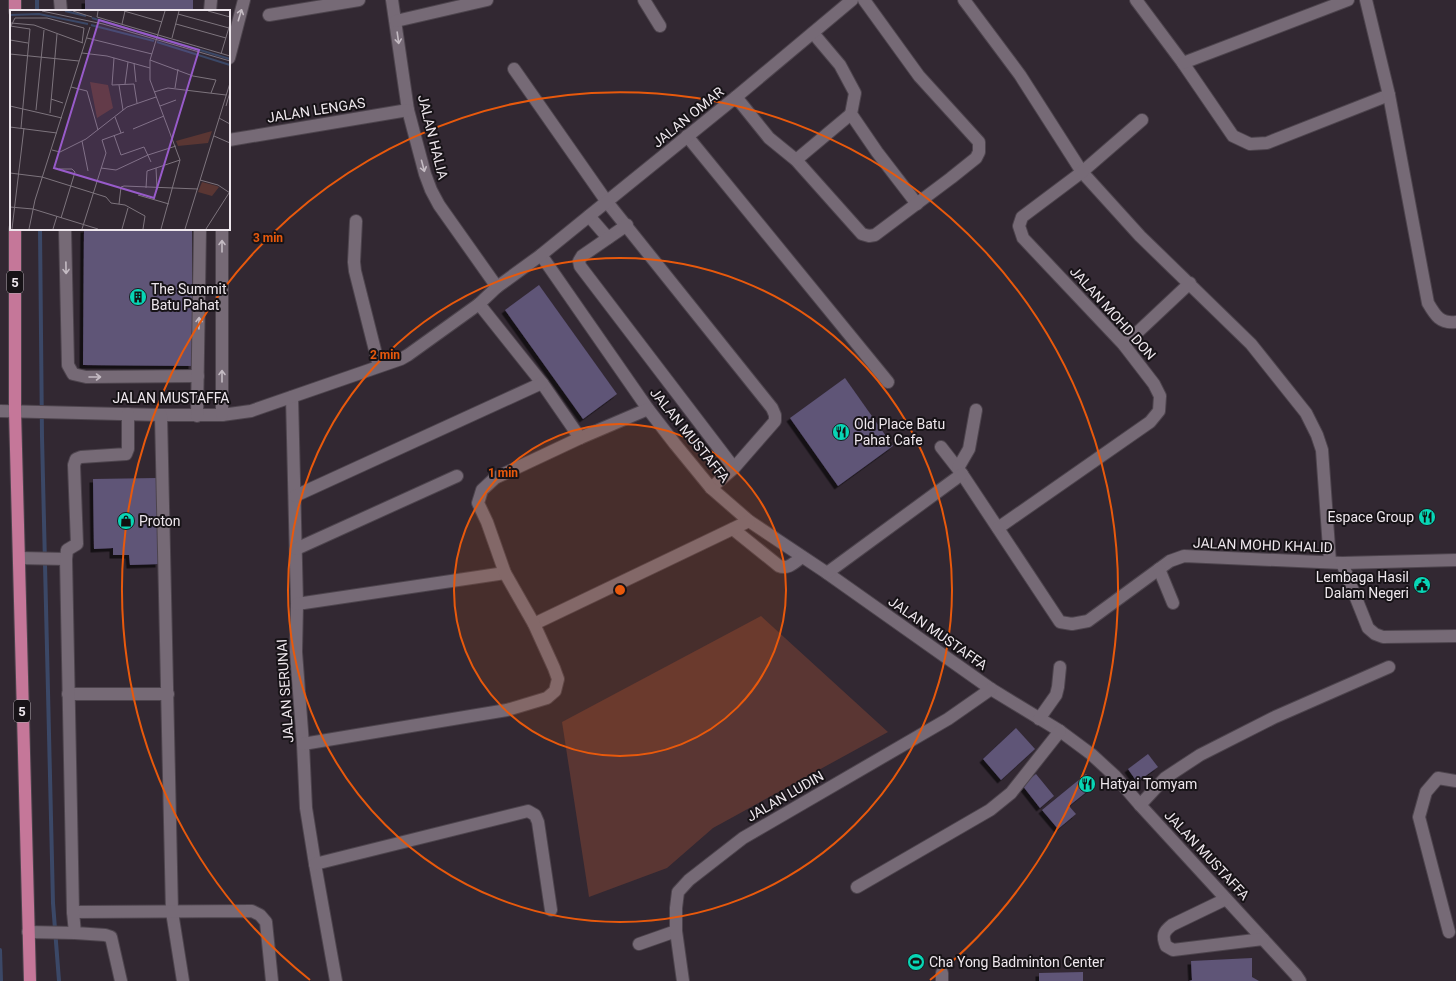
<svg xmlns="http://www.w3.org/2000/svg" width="1456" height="981" font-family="Roboto,sans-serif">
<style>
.green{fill:#5a3633}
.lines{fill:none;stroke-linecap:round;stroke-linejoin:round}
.stream{stroke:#3b4867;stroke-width:4}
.building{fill:#5e5477;filter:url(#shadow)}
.minor-casing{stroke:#4d444d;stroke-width:14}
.major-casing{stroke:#4d444d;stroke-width:14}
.minor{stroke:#766a76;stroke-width:12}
.major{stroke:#c57799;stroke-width:12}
.oneway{stroke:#c4bbc3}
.ring{fill:none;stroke:#e8590c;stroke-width:2}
.labels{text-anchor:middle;stroke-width:4;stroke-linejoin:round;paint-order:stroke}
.shield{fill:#171317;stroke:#aea7ad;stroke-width:1}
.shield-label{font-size:13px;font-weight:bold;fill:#eee7ed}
.street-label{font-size:14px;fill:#eee7ed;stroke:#171317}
.poi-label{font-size:14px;fill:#eee7ed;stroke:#171317;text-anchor:start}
.inset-river{fill:none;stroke:#3b4867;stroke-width:2}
.inset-road{fill:none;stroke:#7d747d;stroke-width:1}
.view{fill:#985bca;fill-opacity:0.15;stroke:#985bca;stroke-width:2}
.inset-edge{fill:none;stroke:#eee7ed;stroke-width:2}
.centre{fill:#e8590c;stroke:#171317;stroke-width:2}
.ring-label{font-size:12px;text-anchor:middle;font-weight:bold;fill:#e8590c;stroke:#171317;stroke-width:4;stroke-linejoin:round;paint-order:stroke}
</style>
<defs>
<filter id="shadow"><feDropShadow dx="-3.5" dy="3.5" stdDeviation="0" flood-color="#0009"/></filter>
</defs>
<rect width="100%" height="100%" fill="#322832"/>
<polygon class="green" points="761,616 888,732 713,828 667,868 589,897 562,722"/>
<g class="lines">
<g class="stream">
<polyline points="37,0 37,11"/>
<polyline points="40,229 42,437 53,903 59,981"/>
<polyline points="0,950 1,981"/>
</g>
</g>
<g class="building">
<rect x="85" y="0" width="108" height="11"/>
<polygon points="84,229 192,229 192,366 83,365"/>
<polygon points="539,285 617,394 583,419 505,310"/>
<polygon points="845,378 893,446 838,486 790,418"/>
<polygon points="157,478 159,564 130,565 129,555 113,555 113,548 94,549 93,479"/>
<polygon points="1016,728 1035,749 1001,780 983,759"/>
<polygon points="1148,754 1158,767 1137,782 1128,769"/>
<polygon points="1036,774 1054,796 1040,808 1022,785"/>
<polygon points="1086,774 1095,785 1069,806 1076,814 1058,829 1042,810"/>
<polygon points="1252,958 1252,977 1259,981 1189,981 1192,980 1191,961"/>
<polygon points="1083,972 1083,981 1039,981 1039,973"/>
</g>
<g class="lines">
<g class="minor-casing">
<g id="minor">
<polyline points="60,0 61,11"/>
<polyline points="392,0 408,110 425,174 431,190 439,205 497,287"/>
<polyline points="644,0 660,26"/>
<polyline points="964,0 1020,75 1082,172 1140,236 1251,344 1306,413 1317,435 1322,450 1330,562"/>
<polyline points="1136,0 1183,63 1233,136 1250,144 1267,143 1389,95"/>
<path d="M1366,0L1389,95L1428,303C1435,315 1440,324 1456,322"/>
<polyline points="210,11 211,0"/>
<polyline points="269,15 359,0"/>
<polyline points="396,21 487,0"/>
<polyline points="813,33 840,65 855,93 851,114 877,152 917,204"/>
<polyline points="229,58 244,0"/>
<polyline points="1183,63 1348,0"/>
<polyline points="514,69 607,202 772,408 775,415 775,421 734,468 711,488"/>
<polyline points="736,97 769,138 796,160 862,234 869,236 875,235 951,178 976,158 979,152 979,142 919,76 864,0"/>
<polyline points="687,136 888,382"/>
<polyline points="229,140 408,110"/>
<polyline points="796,160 851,114"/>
<polyline points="589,216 608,238"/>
<polyline points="356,221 354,262 355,271 379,366"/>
<polyline points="627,225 582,256 579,261 580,266 734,468"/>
<polyline points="65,229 68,365 73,374 86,377 198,376"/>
<polyline points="541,255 648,409 675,444 711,488 749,521 827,573 991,689 1060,731 1091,754 1115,776 1140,805 1296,975 1300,981"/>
<polyline points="479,304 542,383 580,438"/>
<polyline points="1124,345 1190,283"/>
<polyline points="292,397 297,604 296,652 303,744 306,808 315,864 336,981"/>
<polyline points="0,411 161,415 222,415 251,411 401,359 408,355 479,304 497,287 541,255 589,216 736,97 852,0"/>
<polyline points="161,415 172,912 183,981"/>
<polyline points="222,415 222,229"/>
<polyline points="197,416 200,229"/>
<polyline points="941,447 962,474 1060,622 1072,624 1088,621 1170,561 1184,556 1342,563 1456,560"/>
<polyline points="958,468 969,449 976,410"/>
<polyline points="295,496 542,383"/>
<polyline points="998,528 1150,422 1159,411 1160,396 1154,384 1124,345 1023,238 1019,226 1022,217 1082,172 1142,120"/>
<path d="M733,529L779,566C788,570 795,562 802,557"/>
<polyline points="296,549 457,476"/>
<polyline points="19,558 66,559"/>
<polyline points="1342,563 1368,628 1375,634 1383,637 1456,636"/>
<polyline points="1159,569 1173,603"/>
<polyline points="827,573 962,474"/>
<polyline points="297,604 505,573"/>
<polyline points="534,624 749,521"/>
<polyline points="68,694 168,694"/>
<polyline points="1039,719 1056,695 1058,687 1060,667"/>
<polyline points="303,744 507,710 547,698 555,691 558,679 554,668 534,624 505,573 487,522 478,503 482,490 495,478 580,438 648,409"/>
<polyline points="1140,805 1165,778 1200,755 1275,717 1389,667"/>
<polyline points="315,864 528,811 535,815 538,822 551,910"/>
<polyline points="857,887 990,810 1011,793 1060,731"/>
<path d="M1226,899L1172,925C1163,932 1162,936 1166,946L1173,950L1263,939"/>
<polyline points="73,912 252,911 260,915 266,922 272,981"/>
<polyline points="28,932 75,933"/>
<polyline points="1449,932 1419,817 1426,792 1438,778 1456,781"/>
<polyline points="639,944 676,931"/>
<polyline points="121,981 111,937 105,935 75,933 73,912 66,559 67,550 77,544 74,465 76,459 81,457 126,454 128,449 128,414"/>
<polyline points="683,981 676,931 676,908 678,892 689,880 743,838 948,719 991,689"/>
<polyline points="942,981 942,973"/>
</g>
</g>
<g class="major-casing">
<g id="major">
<polyline points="15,0 15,11"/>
<polyline points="15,229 15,411 30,981"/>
</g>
</g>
<use href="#minor" class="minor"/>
<use href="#major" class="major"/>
</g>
<defs><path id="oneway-shaft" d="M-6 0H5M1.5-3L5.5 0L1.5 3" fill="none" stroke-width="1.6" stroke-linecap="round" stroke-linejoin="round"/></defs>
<g class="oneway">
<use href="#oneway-shaft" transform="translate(240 15) rotate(-73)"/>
<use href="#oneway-shaft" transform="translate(398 38) rotate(82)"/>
<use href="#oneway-shaft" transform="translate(423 166) rotate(75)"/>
<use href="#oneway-shaft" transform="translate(222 246) rotate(-90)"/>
<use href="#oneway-shaft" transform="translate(66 268) rotate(89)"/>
<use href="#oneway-shaft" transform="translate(199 323) rotate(-89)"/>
<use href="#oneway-shaft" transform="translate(222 376) rotate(-90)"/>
<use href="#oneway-shaft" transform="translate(95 377)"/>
</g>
<circle cx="620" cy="590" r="166" fill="#e8590c" fill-opacity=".12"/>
<g class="ring">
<circle cx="620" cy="590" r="166"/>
<circle cx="620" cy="590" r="332"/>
<path d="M310 980A498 498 0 1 1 930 980"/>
</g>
<defs>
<g id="building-disc" transform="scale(0.9)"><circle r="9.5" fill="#08d5b5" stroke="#171317"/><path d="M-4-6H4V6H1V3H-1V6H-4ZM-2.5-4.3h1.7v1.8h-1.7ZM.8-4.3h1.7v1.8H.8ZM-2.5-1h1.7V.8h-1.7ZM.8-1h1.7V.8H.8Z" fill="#111"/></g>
<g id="restaurant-disc" transform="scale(0.9)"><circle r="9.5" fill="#08d5b5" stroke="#171317"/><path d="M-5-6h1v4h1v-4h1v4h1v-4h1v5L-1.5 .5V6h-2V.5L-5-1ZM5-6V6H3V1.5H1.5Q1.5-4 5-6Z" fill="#111"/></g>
<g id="shop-disc" transform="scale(0.9)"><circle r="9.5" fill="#08d5b5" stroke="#171317"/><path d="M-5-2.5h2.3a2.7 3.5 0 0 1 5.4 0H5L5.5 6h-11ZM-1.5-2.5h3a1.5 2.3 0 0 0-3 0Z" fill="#111"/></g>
<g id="civic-disc" transform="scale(0.9)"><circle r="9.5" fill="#08d5b5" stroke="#171317"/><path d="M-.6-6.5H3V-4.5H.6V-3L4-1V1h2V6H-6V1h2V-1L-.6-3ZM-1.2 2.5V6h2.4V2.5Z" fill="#111"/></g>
<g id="stadium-disc" transform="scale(0.9)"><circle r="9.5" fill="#08d5b5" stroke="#171317"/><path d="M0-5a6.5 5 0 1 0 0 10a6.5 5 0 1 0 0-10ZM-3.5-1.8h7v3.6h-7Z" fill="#111"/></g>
</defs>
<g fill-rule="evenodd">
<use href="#building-disc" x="138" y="297"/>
<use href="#restaurant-disc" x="841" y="432"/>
<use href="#restaurant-disc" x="1427" y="517"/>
<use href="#shop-disc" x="126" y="521"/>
<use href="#civic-disc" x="1422" y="585"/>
<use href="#restaurant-disc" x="1087" y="784"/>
<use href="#stadium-disc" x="916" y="962"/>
</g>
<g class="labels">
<g class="shield">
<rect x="7" y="271" width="16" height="22" rx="3"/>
<rect x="14" y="700" width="16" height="22" rx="3"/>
</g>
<g class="shield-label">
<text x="15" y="287">5</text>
<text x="22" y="716">5</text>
</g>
<g class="street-label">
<text transform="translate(316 110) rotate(-9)" y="5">JALAN LENGAS</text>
<text transform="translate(688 117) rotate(-39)" y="5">JALAN OMAR</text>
<text transform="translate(433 137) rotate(76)" y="5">JALAN HALIA</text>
<text transform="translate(1113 313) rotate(48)" y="5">JALAN MOHD DON</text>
<text x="171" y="403">JALAN MUSTAFFA</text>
<text transform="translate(690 435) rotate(51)" y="5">JALAN MUSTAFFA</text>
<text transform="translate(1263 545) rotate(2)" y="5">JALAN MOHD KHALID</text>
<text transform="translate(938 633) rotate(35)" y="5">JALAN MUSTAFFA</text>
<text transform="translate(285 691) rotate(-94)" y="5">JALAN SERUNAI</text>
<text transform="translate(785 796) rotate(-30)" y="5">JALAN LUDIN</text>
<text transform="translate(1207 855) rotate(47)" y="5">JALAN MUSTAFFA</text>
</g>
<g class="poi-label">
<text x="151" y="294">The Summit<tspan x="151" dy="16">Batu Pahat</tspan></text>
<text x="854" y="429">Old Place Batu<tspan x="854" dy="16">Pahat Cafe</tspan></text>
<text x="1414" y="522" text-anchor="end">Espace Group</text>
<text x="139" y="526">Proton</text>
<text x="1409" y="582" text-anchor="end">Lembaga Hasil<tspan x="1409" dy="16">Dalam Negeri</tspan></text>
<text x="1100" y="789">Hatyai Tomyam</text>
<text x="929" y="967">Cha Yong Badminton Center</text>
</g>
</g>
<g transform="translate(10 10)">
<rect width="220" height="220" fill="#322832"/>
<path d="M80,72L98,75L103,98L87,108ZM202,121L198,133L168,136L166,131ZM192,172L207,176L209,177L202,186L188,182Z" fill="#5a3633"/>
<path class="inset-river" d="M55,1L76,6M0,5L29,4L78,14M82,8L220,49M81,15L144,31M147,32L220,55"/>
<path class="inset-road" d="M32,1L93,14L220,51M63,1L82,7M88,1L87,7L220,46M114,1L152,12M198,1L220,7M168,4L219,18M1,13L24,15L73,33M112,14L115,1M166,14L216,28M0,16L20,19L11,118M1,16L5,8H37L74,18L72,33M77,28L142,44M162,28L169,1M0,30L18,33M72,43L97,46L140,58M0,44L69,51M211,44L220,14M104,48L102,75L124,74L127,93M140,50L183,66L206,70L201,83M124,53L126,72M115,74L118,52M109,75L113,100M61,77L77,81L88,120M165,78L168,59M144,82L158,78L216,85M41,89L53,93M0,96L52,108M150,96L166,90M216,96L220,82M26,100L34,20M40,103L47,24M105,107L111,123M209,108L220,114M0,117L47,123M123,119L154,106M104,125L111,145L134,137L141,152M204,126L220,133M72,131L78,161M42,140L50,142L76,129L117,97L146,87M91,158L106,160L138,145L166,136M146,158L147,179M49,159H62L65,162L51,208M0,163L32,167L96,187L101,193L115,195L135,206L133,219M190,170L208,175L220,183M136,178L137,161L170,150M128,185L159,194M109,194L111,177L114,176L188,179M0,197L23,199L88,219M2,219L14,118M19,219L25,190L80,17M43,219L47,206M72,219L96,143L92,130L114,122M112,219L118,198M151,219L170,150L140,70V50L155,1M175,219L220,73M196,219L219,183"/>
<path class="view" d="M89,10L189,40L144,188L44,158Z"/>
<rect width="220" height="220" class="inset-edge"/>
</g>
<circle cx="620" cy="590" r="6" class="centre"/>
<g class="ring-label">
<text x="268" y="242">3 min</text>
<text x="385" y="359">2 min</text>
<text x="503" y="477">1 min</text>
</g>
</svg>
